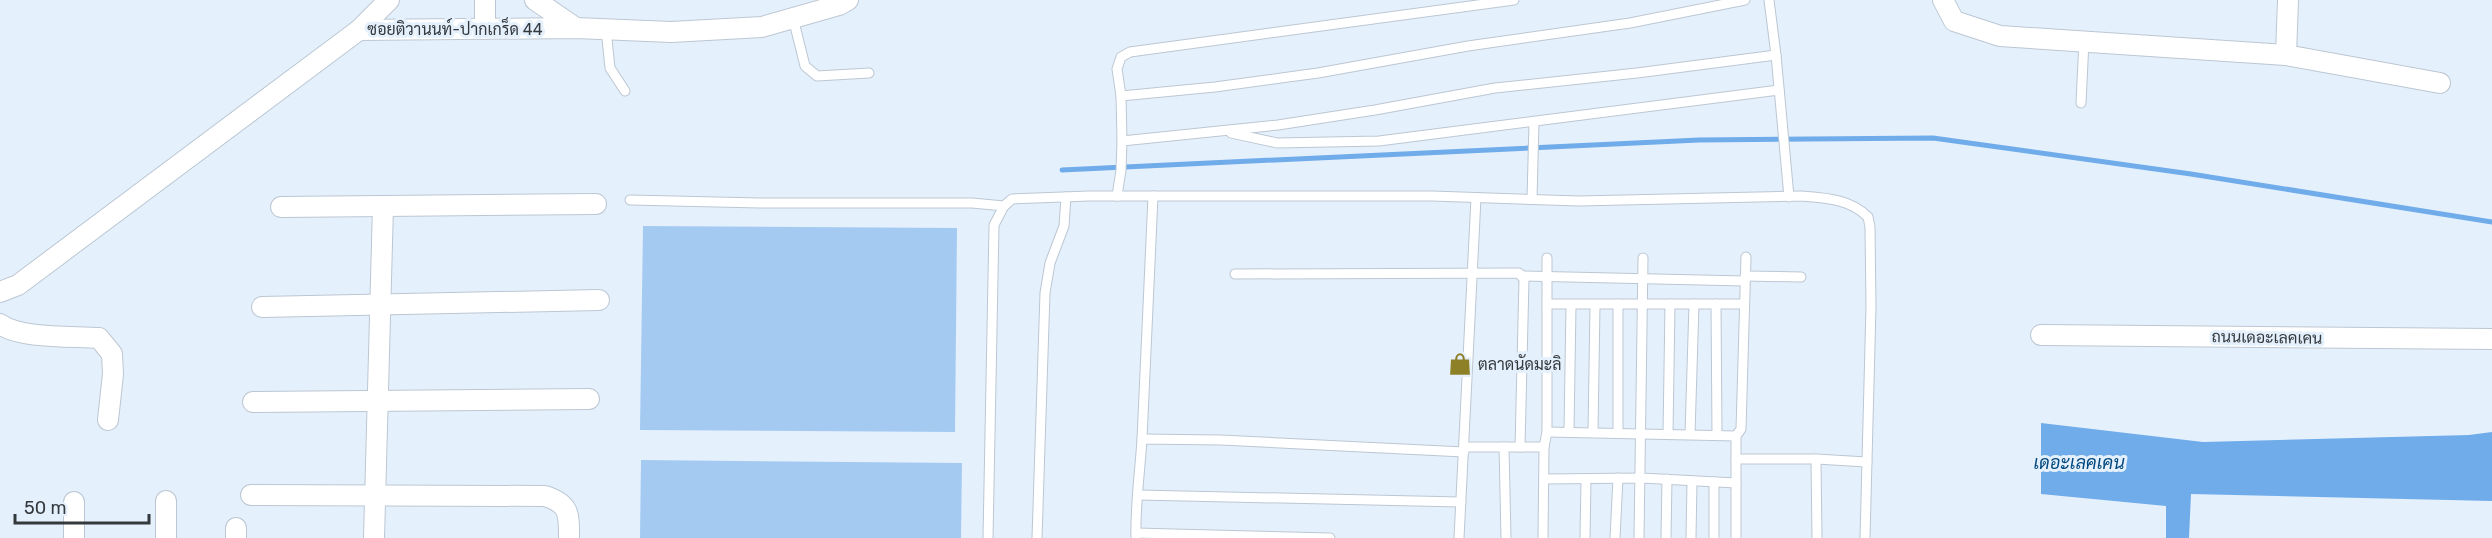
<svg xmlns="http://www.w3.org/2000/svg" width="2492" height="538" font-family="Rubik,Sarabun,sans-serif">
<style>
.green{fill:#a4caf2}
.water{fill:#70ace9}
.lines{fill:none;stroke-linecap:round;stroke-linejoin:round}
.stream{stroke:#70ace9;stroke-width:5}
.service-casing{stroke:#bcc7d3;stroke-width:11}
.minor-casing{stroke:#bcc7d3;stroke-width:22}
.service{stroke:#fff;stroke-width:9}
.minor{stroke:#fff;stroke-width:20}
.labels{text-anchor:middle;stroke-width:6;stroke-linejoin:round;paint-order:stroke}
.street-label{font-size:16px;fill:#34393e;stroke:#e5f0fd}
.poi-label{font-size:16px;fill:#34393e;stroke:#e5f0fd;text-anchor:start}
.water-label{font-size:18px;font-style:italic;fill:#01487f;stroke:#e5f0fd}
</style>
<rect width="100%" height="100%" fill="#e5f0fd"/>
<g class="green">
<polygon points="643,226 957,228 955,432 640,430"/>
<polygon points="641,460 962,463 961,538 640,538"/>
</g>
<polygon class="water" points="2041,423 2203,442 2469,435 2492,432 2492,501 2191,494 2189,538 2166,538 2166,506 2041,494"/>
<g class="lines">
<polyline class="stream" points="1062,170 1699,140 1933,138 2191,174 2492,222"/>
<g class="service-casing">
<g id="service">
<polyline points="1769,0 1776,55 1789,197"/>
<polyline points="793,18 805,66 817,76 869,73"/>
<polyline points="606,29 610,68 625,91"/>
<polyline points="1121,96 1117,69 1121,57 1130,52 1514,0"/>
<polyline points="2081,103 2084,41"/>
<polyline points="1231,133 1277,143 1379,141 1779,90"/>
<polyline points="1122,141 1121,96 1215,87 1318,73 1468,46 1630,23 1745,0"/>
<polyline points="1117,196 1121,170 1122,141 1278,125 1375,110 1495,88 1637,73 1776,55"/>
<polyline points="1532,199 1534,122"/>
<polyline points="630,200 760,203 972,203 1004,206"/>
<polyline points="1235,274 1519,273 1524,279 1520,447"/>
<polyline points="1521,276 1745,281"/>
<polyline points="1745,276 1801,277"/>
<polyline points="1547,304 1744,304"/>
<polyline points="1618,304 1618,433"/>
<polyline points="1716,304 1717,435"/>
<polyline points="1569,431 1571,305"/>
<polyline points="1547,432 1736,436"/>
<polyline points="1593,432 1595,305"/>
<polyline points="1668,434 1670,304"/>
<polyline points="1690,434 1694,304"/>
<polyline points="1142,439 1153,196"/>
<polyline points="1464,447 1544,447"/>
<polyline points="1504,447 1506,538"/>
<polyline points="1736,459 1816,459 1867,462"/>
<polyline points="1816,459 1817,538"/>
<polyline points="1544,479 1641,478 1736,483"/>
<polyline points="1139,495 1461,502"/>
<polyline points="1136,533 1330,538"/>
<path d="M988,538L994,225L1004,206L1012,199L1089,196H1432L1579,201L1801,196C1826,198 1850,199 1868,217L1870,227L1871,306L1865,538"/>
<polyline points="1037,538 1045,293 1050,263 1064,226 1066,197"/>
<path d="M1136,538C1135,505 1140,472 1142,439L1221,440L1464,452"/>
<polyline points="1459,538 1476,198"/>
<polyline points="1543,538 1544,447 1547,432 1547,258"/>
<polyline points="1585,538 1586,479"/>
<polyline points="1615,538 1618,478"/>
<polyline points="1639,538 1643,258"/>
<polyline points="1666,538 1667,479"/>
<polyline points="1691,538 1692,481"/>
<polyline points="1714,538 1714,482"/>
<polyline points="1736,538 1736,436 1741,429 1746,257"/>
</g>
</g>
<g class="minor-casing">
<g id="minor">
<polyline points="535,0 576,28"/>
<polyline points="1943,0 1954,21 2000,36 2286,55 2440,83"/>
<polyline points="485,29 485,0"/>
<polyline points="359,30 389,0"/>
<polyline points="2286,55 2288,0"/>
<polyline points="281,207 596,204"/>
<polyline points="0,292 18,285 359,30 576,28 671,32 762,27 839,5 848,0"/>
<polyline points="262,307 599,300"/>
<path d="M0,324C20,339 73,336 99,338L112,354L113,374L108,420"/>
<polyline points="2041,335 2492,339"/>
<polyline points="253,402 589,399"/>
<path d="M251,495L545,496C570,504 569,514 569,538"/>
<polyline points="74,502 74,538"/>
<polyline points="236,528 236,538"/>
<polyline points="166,538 166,501"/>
<polyline points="374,538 383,206"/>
</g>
</g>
<use href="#service" class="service"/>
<use href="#minor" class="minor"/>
</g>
<defs>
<g id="shop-bare" transform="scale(1.8)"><path d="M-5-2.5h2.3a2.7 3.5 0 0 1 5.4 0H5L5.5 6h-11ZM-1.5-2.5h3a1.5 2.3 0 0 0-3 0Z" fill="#8e8027" stroke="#e5f0fd" stroke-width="2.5" paint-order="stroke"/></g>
</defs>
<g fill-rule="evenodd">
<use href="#shop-bare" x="1460" y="364"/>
</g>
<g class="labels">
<g class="street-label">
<text x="455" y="35">ซอยติวานนท์-ปากเกร็ด 44</text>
<text transform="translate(2267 337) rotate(1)" y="6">ถนนเดอะเลคเคน</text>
</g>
<g class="poi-label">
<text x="1478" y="370">ตลาดนัดมะลิ</text>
</g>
<g class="water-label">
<text x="2079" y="469">เดอะเลคเคน</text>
</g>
</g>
<path d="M15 514v9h134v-9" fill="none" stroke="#34393e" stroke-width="3"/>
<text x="24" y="514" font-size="18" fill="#34393e" stroke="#e5f0fd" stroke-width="4.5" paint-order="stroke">50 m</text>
</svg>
